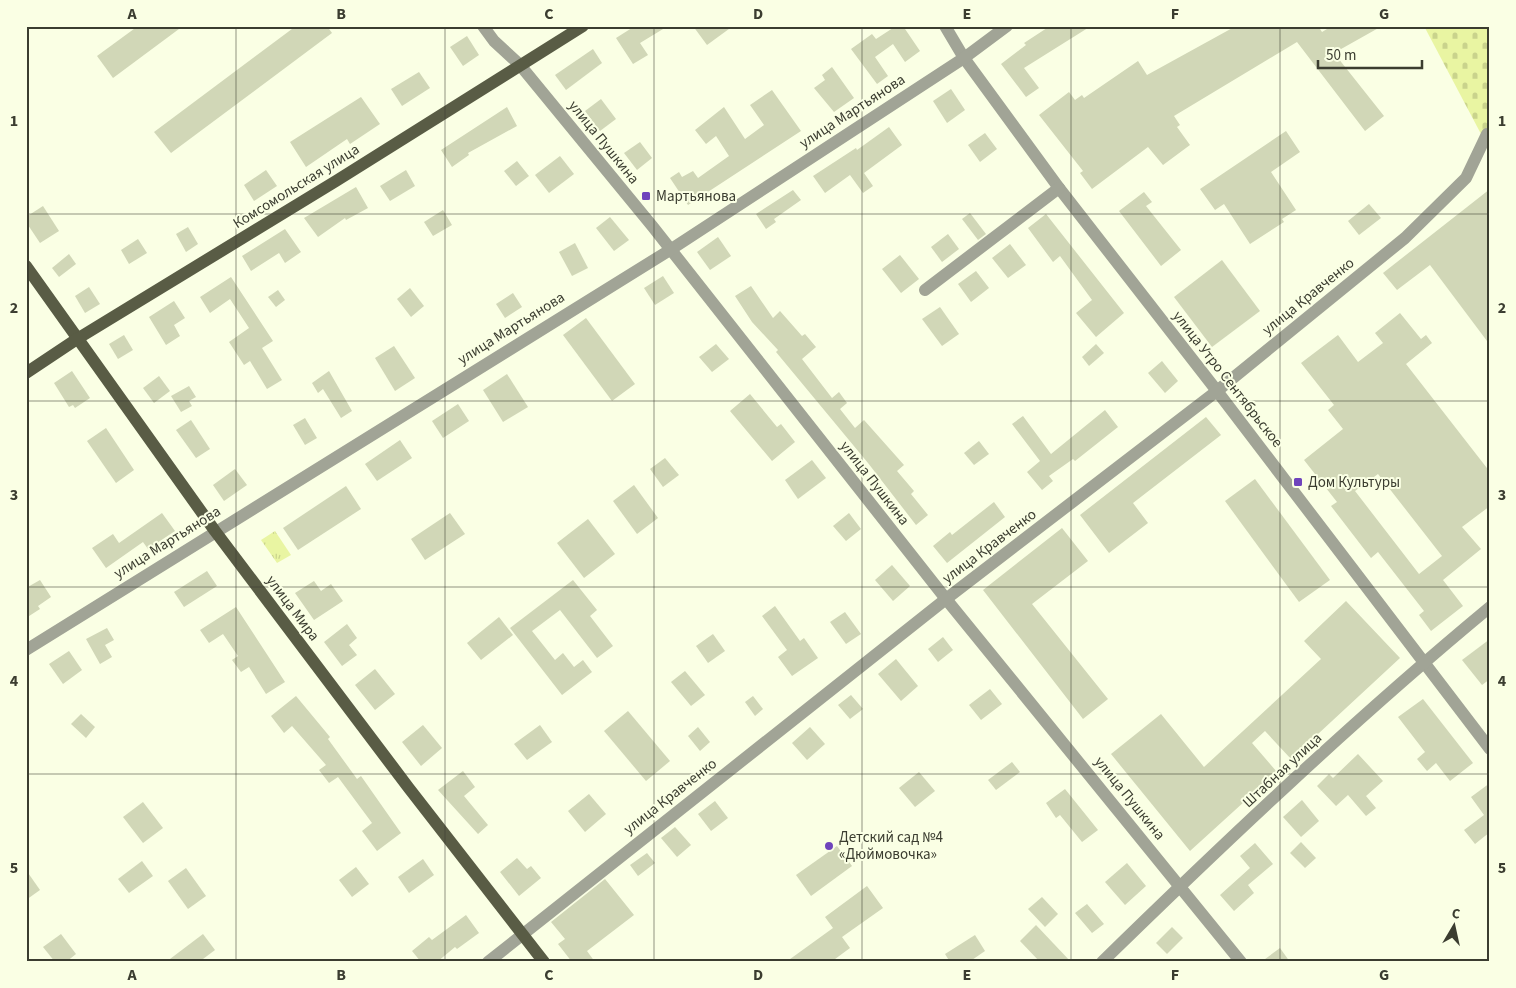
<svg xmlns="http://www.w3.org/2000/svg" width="1516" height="988" font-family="'Source Sans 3',sans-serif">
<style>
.cemetery{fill:url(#cemetery-stones)}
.park{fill:url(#park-tufts)}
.building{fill:#d1d7b7;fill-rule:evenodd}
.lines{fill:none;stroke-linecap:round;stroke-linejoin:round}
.minor{stroke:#a1a496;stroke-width:12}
.major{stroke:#595c45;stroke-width:12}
.grid{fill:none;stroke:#3b3d30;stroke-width:1;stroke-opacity:0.55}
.poi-dot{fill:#6f44bc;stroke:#faffe4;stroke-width:2}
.labels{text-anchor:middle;stroke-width:4;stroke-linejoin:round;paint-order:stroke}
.street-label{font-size:15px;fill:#3b3d30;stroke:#faffe4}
.poi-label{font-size:15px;fill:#3b3d30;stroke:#faffe4;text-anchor:start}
.neatline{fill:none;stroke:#3b3d30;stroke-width:2}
.grid-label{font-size:16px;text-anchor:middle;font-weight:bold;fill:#3b3d30}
</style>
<defs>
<pattern id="cemetery-stones" width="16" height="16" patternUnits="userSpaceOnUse" patternTransform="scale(1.25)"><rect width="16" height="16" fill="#e9f5a2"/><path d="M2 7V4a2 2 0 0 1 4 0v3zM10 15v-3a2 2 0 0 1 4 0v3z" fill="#c9d38c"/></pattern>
<pattern id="park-tufts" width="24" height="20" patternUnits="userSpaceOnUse" patternTransform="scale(1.25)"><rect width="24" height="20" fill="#e9f5a2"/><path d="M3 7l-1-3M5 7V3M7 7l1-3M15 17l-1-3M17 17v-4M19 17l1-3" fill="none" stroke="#c9d38c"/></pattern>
</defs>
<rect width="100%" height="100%" fill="#faffe4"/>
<polygon class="cemetery" points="1424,26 1490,26 1490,139 1481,134"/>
<polygon class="park" points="275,531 291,555 277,563 261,540"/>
<g class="building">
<polygon points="138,26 183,26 113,78 97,56"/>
<polygon points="296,26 327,26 332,33 171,153 154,132"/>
<polygon points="635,26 668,26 640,43 648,55 633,64 616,38"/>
<polygon points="693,26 733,26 707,45"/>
<polygon points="896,26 903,26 920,51 905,62 893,44 875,57 888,76 877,84 851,49 872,34 876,39"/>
<polygon points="1050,26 1091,26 1024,68 1039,88 1026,97 1001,64 1026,45 1024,43"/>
<polygon points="1236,26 1318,26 1322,32 1332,26 1382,26 1334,53 1384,116 1365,131 1297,42 1174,116 1180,125 1177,127 1190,145 1163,165 1148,147 1092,189 1080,173 1083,171 1039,115 1069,92 1075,100 1082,95 1084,98 1138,61 1147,75"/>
<polygon points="467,36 479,55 463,66 450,47"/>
<polygon points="593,49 602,63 566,90 555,75"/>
<polygon points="832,67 854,98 834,112 814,88 825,80 822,75"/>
<polygon points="419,72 430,88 402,106 391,89"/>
<polygon points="951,89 965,110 947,123 933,101"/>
<polygon points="772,90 801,131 688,205 670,178 679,172 682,177 693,171 698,178 729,156 716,136 706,144 695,130 724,107 745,139 764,125 750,105"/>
<polygon points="361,97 380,124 350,144 347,139 306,167 290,142"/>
<polygon points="601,99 616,119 600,131 585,111"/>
<polygon points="507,107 517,126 468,153 469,155 452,167 441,150"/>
<polygon points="889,127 902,145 864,173 873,186 863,193 850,175 825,193 813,176 856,148 857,150"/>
<polygon points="1286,131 1300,152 1271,172 1296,210 1282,219 1284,222 1250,244 1224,204 1215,210 1200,189"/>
<polygon points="985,133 997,149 980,162 968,145"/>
<polygon points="640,142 652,158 637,170 624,153"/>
<polygon points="560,156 574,174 549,193 535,175"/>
<polygon points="517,161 529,176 516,186 504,171"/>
<polygon points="266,170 277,186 254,201 244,185"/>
<polygon points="406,170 415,186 390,201 380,186"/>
<polygon points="356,187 368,208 346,220 345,218 318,237 304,218"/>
<polygon points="1490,189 1490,345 1430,265 1397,290 1383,273"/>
<polygon points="793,190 801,200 774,219 776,222 766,229 756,214"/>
<polygon points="1144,192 1152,202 1146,206 1181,250 1161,266 1119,211"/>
<polygon points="1369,204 1381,218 1359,235 1348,221"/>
<polygon points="43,206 59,231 40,243 26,222 26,217"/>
<polygon points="443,210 452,225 433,236 424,222"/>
<polygon points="970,213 986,234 978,240 962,219"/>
<polygon points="1046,214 1124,313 1096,337 1076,313 1092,300 1060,256 1053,262 1028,228"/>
<polygon points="610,217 629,240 614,251 596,228"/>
<polygon points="188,227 198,244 186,252 176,234"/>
<polygon points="285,229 301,252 285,263 279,253 251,271 242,256"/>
<polygon points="948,234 959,249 942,262 931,247"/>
<polygon points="718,237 731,256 710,270 697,252"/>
<polygon points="138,239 147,253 129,264 121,250"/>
<polygon points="575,243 588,268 572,276 559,252"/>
<polygon points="1010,244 1026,265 1008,278 992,258"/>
<polygon points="69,254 76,264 59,277 52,268"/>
<polygon points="900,255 919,279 901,293 882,269"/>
<polygon points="1222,260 1260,311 1212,347 1174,297"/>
<polygon points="976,271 989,288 971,302 958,284"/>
<polygon points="663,276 674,293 655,305 644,288"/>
<polygon points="231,277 273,341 262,348 282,380 267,389 250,361 244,365 229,342 249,328 230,299 210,313 200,297"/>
<polygon points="751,286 773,318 780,311 802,336 805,334 816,347 802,359 832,398 839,392 847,403 840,409 855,428 864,420 904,465 897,471 914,491 911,494 928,515 916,525 868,463 776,352 778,350 752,322 735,296"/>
<polygon points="89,287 100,304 85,313 75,296"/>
<polygon points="410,288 424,306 411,317 397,299"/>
<polygon points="278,290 285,300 276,307 268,297"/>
<polygon points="513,293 522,307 505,318 496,304"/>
<polygon points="174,301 185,318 174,325 180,336 166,345 149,317"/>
<polygon points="940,307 959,334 942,346 922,319"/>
<path d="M1400,313L1421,339L1426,335L1432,343L1406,364L1490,472V506L1462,527L1481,549L1443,580L1463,606L1431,631L1419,615L1424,611L1378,552L1371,558L1331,506L1337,502L1304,460L1343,429L1328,410L1334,405L1301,363L1338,335L1358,362L1383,343L1375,333ZM1378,474L1442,556L1419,574L1355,491Z"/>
<polygon points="586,318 635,384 612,401 563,335"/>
<polygon points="124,335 133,350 118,359 109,344"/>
<polygon points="716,344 729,359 712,372 699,357"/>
<polygon points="1096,344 1104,353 1089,366 1082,357"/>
<polygon points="394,346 415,378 395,391 375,358"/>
<polygon points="1162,361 1178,381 1165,393 1148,373"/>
<polygon points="72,371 90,398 75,408 73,405 69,407 54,383"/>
<polygon points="329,371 352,411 341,418 323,389 318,393 312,383"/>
<polygon points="507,374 528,407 503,422 483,390"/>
<polygon points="159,376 170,391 154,403 143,388"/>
<polygon points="189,386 196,397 189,401 192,406 181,412 171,396"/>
<polygon points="750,394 777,427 781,424 795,442 772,461 730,411"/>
<polygon points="458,404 469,421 443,438 432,421"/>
<polygon points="1105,410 1118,427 1075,461 1073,459 1049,476 1053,481 1042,490 1027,472 1040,461 1012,424 1023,416 1051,454"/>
<polygon points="1206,417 1221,435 1133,503 1148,523 1109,553 1080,515"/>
<polygon points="305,418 317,438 305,445 293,425"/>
<polygon points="191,420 210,449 196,458 176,430"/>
<polygon points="106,428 134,470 116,483 87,441"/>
<polygon points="400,440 412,458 377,481 365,464"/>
<polygon points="979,441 989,454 974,465 964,453"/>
<polygon points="665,458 679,475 663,487 650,469"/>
<polygon points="812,460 826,478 798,499 785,480"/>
<polygon points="235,469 247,485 224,501 213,485"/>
<polygon points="1255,479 1330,580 1299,602 1225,501"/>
<polygon points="634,485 658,518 637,534 613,501"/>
<polygon points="346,486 361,509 298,550 283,528"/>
<polygon points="994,502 1005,517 947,563 933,546 950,532 952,535"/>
<polygon points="162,513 175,531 148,549 143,542 106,568 92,548 113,534 119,543"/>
<polygon points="450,513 465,534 425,560 411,539"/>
<polygon points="849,513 861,529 846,541 833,526"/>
<polygon points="588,519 615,554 584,578 557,543"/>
<polygon points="1062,528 1088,561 1032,604 1108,699 1083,719 983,590"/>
<polygon points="892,565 910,586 893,601 875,580"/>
<polygon points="207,571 217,586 184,607 174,592"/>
<polygon points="40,580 51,597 38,606 40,609 26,618 26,588"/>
<polygon points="573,580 597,610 590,616 613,646 597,658 560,610 532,631 555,660 563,653 574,667 583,660 592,672 562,695 510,628"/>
<polygon points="314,581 321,591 331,584 343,601 314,620 295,593"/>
<polygon points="1346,601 1400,658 1291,759 1265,731 1252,743 1277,772 1190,851 1111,754 1161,714 1204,767 1321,659 1304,641"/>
<polygon points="775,606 800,641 804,638 818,658 792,676 778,657 787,650 762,616"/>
<polygon points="236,607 285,682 266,694 249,667 241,672 232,660 238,656 223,634 209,643 200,630"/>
<polygon points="845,612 861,634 846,644 830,622"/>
<polygon points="499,617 513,635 481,660 467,643"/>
<polygon points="347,624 357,638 349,645 357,655 342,666 324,642"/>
<polygon points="107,628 114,640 105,645 112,657 100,664 86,639"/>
<polygon points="713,634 725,651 708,663 696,646"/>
<polygon points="943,637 953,650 938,662 928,649"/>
<polygon points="1490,639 1490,679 1482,685 1462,660"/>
<polygon points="69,651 82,670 63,684 49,664"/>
<polygon points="896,659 918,686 901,701 878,674"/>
<polygon points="375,669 395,694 375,710 355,685"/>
<polygon points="685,671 705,695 691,706 671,682"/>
<polygon points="990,689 1002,704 981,720 969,705"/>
<polygon points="851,695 863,709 850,719 838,705"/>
<polygon points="296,696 330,737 328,739 357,779 361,776 401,833 377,851 362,831 372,823 338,777 329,783 319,770 326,765 292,726 284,733 271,716"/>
<polygon points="753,696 763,709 755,716 745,702"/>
<polygon points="1423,699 1473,763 1450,781 1436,763 1427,771 1417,759 1425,752 1398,717"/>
<polygon points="628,711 670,761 646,781 604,731"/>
<polygon points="81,714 95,727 86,738 71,724"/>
<polygon points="423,725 442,748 421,766 402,742"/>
<polygon points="540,725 552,742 527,760 514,744"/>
<polygon points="698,727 710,742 700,751 688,736"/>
<polygon points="810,727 825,744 807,760 792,743"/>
<polygon points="1358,754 1383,781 1366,796 1376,808 1366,816 1348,795 1336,806 1317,786 1329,774 1333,778"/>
<polygon points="1012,762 1020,772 996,790 988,780"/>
<polygon points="463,771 475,787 464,796 488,825 478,834 438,790"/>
<polygon points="919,772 935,791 915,807 899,788"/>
<polygon points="1490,783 1490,832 1475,844 1464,830 1484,815 1471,797"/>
<polygon points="1065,789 1098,830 1082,842 1060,815 1056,818 1046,803"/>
<polygon points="589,794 606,814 585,832 568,811"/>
<polygon points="1302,800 1319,821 1301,837 1283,817"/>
<polygon points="715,801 728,818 711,831 698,814"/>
<polygon points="143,802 163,828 143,843 123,817"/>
<polygon points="675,827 691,845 677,857 661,838"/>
<polygon points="1301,842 1316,858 1305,868 1290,853"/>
<polygon points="1255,843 1273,864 1248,885 1254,893 1234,911 1220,895 1250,868 1240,856"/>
<polygon points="837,846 852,866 811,896 796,875"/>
<polygon points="647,853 655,863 638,876 630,865"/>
<polygon points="517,858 527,869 531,866 541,878 519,896 500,872"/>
<polygon points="423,859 434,875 409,893 398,877"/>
<polygon points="142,861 153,876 129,893 118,879"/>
<polygon points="1127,863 1146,886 1125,905 1105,882"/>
<polygon points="356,867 369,884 352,897 339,880"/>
<polygon points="186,868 206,896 188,909 168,881"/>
<polygon points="26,870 40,890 26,900"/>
<polygon points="605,879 634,915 587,951 595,962 572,962 558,944 565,939 551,922"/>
<polygon points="867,886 883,908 842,937 850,948 831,962 786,962 833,928 825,917"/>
<polygon points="1042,897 1058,914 1045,927 1028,909"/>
<polygon points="1087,904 1104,924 1092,933 1075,913"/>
<polygon points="466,915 479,933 457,949 455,947 437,962 421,962 412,951 429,937 432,940"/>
<polygon points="1036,925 1071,962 1040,962 1020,941"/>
<polygon points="1172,927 1183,938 1167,954 1156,943"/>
<polygon points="61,934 76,954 66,962 55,962 43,947"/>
<polygon points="203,934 215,950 199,962 166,962"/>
<polygon points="975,935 985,951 969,962 950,962 945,954"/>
<polygon points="1280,948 1290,962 1261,962"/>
</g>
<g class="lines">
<g class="minor">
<polyline points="483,26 494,41 520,65 653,227 946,599 1241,962"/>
<polyline points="945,26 964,58 1059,188 1217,391 1490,749"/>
<polyline points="925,290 1059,188"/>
<polyline points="26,650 670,250 964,58 1007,26"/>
<polyline points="488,962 946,599 1217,391 1405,238 1466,178 1487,134"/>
<path d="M1102,962C1227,840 1355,719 1490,607"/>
</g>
<g class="major">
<polyline points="26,266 215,531 408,787 544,962"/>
<polyline points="26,373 77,339 336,181 583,26"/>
</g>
</g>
<path class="grid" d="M236,26V962M445,26V962M654,26V962M862,26V962M1071,26V962M1280,26V962M26,214H1490M26,401H1490M26,587H1490M26,774H1490"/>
<g class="poi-dot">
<rect x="641" y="191" width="10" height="10" rx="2.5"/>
<rect x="1293" y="477" width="10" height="10" rx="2.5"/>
<circle cx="829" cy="846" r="5"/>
</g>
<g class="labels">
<g class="street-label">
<text transform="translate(852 111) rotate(-33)" y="5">улица Мартьянова</text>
<text transform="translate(604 142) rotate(51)" y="5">улица Пушкина</text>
<text transform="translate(296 186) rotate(-32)" y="5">Комсомольская улица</text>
<text transform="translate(1308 296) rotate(-39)" y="5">улица Кравченко</text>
<text transform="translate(511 328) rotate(-32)" y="5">улица Мартьянова</text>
<text transform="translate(1228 379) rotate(52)" y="5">улица Утро Сентябрьское</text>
<text transform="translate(875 483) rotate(52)" y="5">улица Пушкина</text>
<text transform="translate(167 542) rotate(-32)" y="5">улица Мартьянова</text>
<text transform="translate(989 546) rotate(-37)" y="5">улица Кравченко</text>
<text transform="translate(293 608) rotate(53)" y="5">улица Мира</text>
<text transform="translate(1282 770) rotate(-43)" y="5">Штабная улица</text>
<text transform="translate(670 796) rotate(-38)" y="5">улица Кравченко</text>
<text transform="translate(1130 798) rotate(51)" y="5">улица Пушкина</text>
</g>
<g class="poi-label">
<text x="656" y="201">Мартьянова</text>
<text x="1308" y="487">Дом Культуры</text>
<text x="839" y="842">Детский сад №4<tspan x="839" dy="17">«Дюймовочка»</tspan></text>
</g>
</g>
<rect width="1516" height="988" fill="none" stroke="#faffe4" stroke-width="55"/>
<g transform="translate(1454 926) rotate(9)" stroke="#faffe4" stroke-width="4" paint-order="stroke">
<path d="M0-4L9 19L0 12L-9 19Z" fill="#3b3d30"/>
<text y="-8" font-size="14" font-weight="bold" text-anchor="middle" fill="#3b3d30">С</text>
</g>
<path d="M1318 60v8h104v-8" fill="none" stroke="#3b3d30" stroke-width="2.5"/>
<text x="1326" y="60" font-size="15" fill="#3b3d30" stroke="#faffe4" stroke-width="4" paint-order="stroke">50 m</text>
<rect x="28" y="28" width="1460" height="932" class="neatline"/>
<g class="grid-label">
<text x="132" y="19">A</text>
<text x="341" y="19">B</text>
<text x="549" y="19">C</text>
<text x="758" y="19">D</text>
<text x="967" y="19">E</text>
<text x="1175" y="19">F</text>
<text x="1384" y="19">G</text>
<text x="14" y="126">1</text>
<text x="1502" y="126">1</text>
<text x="14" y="313">2</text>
<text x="1502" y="313">2</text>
<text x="14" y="500">3</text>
<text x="1502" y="500">3</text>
<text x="14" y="686">4</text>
<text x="1502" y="686">4</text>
<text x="14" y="873">5</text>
<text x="1502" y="873">5</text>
<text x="132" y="980">A</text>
<text x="341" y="980">B</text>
<text x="549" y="980">C</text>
<text x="758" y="980">D</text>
<text x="967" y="980">E</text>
<text x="1175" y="980">F</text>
<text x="1384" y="980">G</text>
</g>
</svg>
